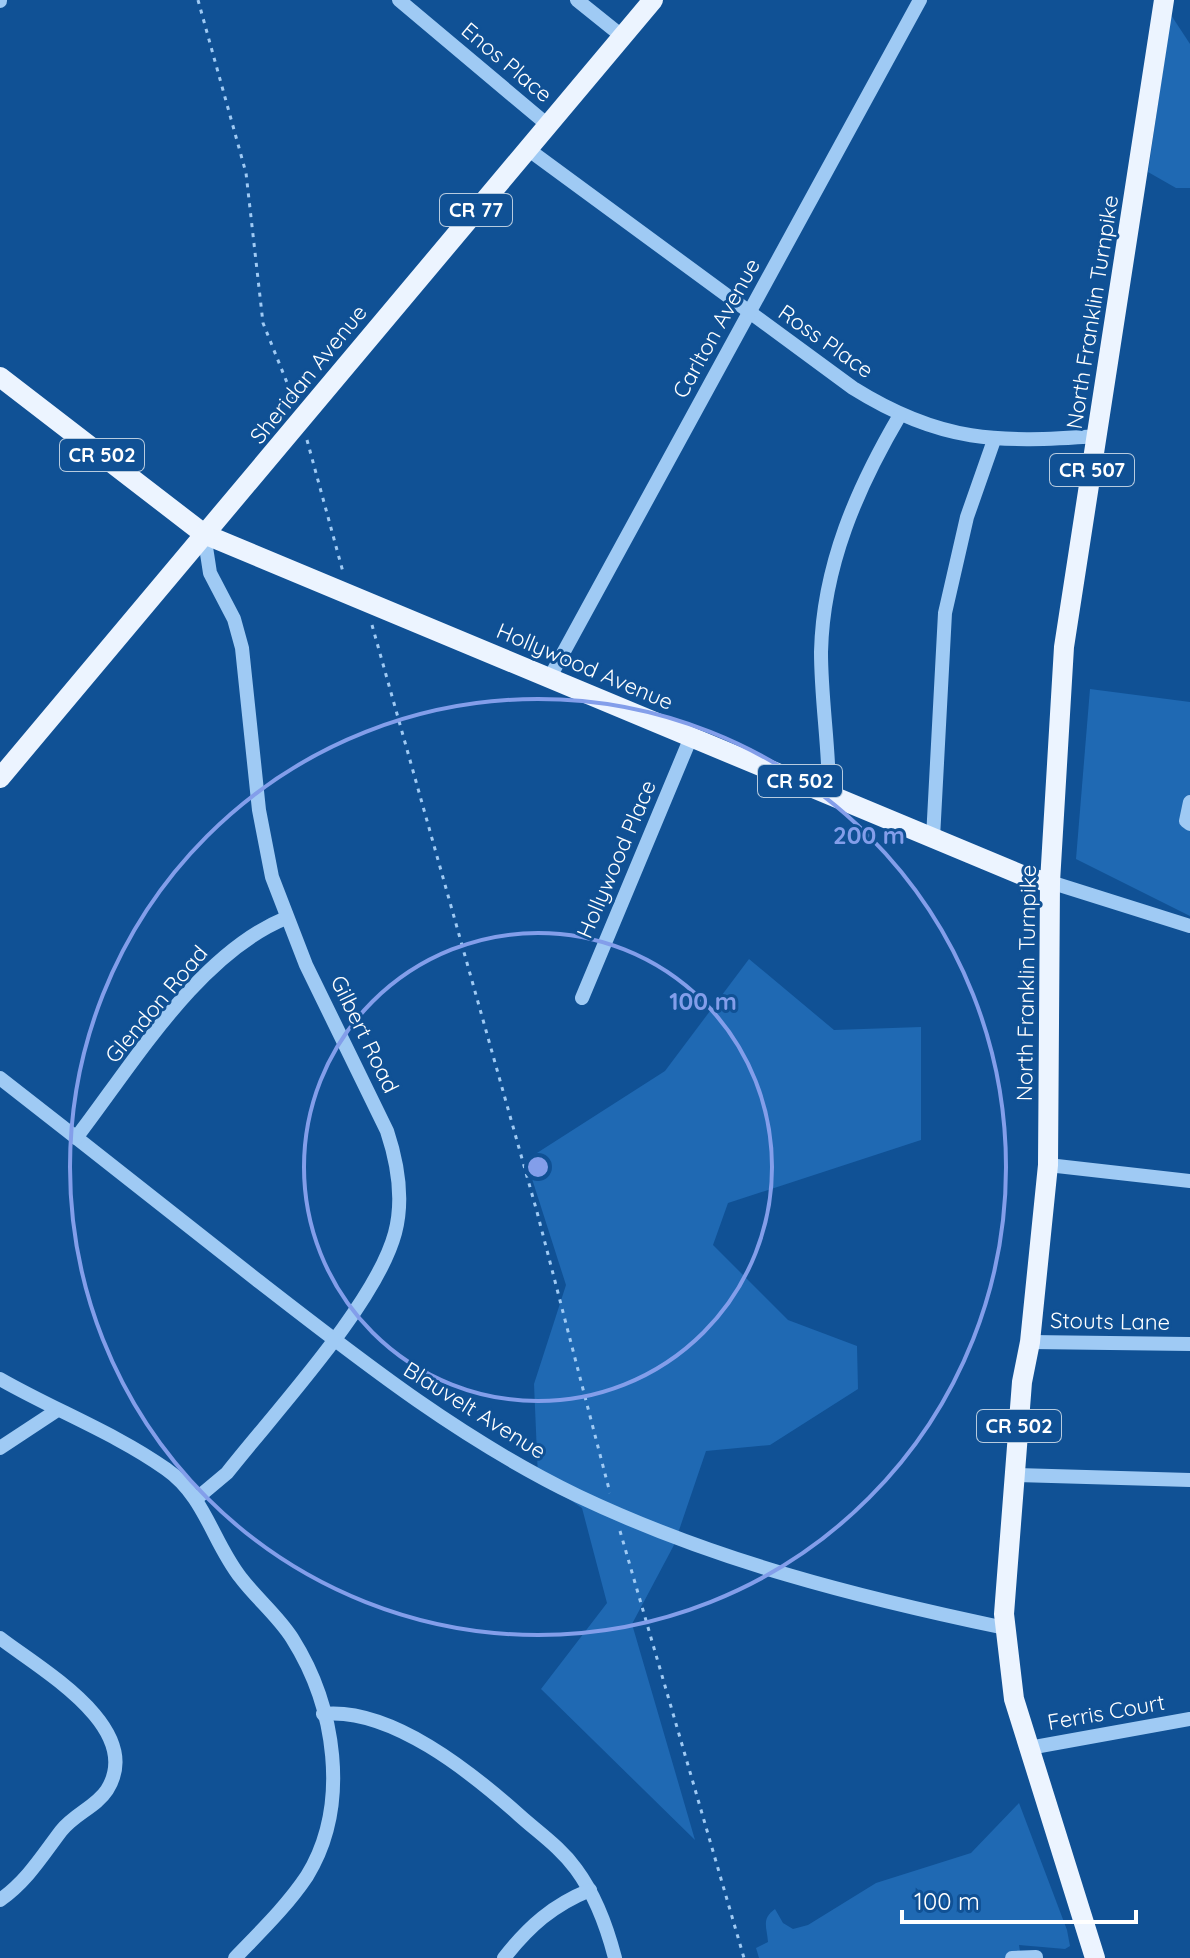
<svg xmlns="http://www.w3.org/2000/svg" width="1190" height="1958" font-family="Quicksand,sans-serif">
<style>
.green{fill:#1f69b3}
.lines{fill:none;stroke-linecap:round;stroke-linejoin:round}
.path{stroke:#9fcaf4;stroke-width:3;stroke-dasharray:4 6;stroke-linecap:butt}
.minor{stroke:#9fcaf4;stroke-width:14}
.major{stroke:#ecf4ff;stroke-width:20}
.ring{fill:none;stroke:#839eea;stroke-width:4}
.labels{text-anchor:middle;stroke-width:6;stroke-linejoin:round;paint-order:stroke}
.shield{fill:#105195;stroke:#b7cbdf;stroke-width:2}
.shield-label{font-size:20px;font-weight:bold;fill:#fff}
.street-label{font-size:22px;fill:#fff;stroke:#105195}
.centre{fill:#839eea;stroke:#105195;stroke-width:4}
.ring-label{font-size:24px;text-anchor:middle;font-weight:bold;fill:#839eea;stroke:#105195;stroke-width:6;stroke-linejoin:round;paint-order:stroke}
</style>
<rect width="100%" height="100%" fill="#105195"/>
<g class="green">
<polygon points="1171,15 1190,44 1190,188 1176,188 1148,172"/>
<polygon points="1090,689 1190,702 1190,916 1076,859"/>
<polygon points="749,959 834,1030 921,1027 921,1140 728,1203 713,1245 788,1320 857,1346 858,1389 770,1445 706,1451 674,1545 632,1624 695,1840 541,1689 607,1603 582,1508 538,1478 534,1384 566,1285 526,1160 665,1071"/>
<path d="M1019,1803L1067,1930L1070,1946L1065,1949L1019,1945L1021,1958H759L756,1948L768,1942C767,1927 761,1919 775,1909L783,1923L793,1929L808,1925L876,1883L971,1853Z"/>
</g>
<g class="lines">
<g class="path">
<polyline points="198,0 246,173 263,323 294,400"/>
<polyline points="307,440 343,572"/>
<polyline points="372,625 537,1212 610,1493"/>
<polyline points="620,1531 744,1958"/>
</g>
<g class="minor">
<polyline points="399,0 549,126"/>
<polyline points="577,0 623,37"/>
<polyline points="0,1 0,0"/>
<path d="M529,150L853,388C941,443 998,443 1098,436"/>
<polyline points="550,677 920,0"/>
<path d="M829,793C829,746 821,699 821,652C823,566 857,488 900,415"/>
<polyline points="1190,802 1186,821 1190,824"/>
<polyline points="933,838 945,613 967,517 994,440"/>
<polyline points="1050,882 1190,926"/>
<polyline points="582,998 691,737"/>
<path d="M0,1078C86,1145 172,1213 257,1280C360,1360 460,1439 578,1496C715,1561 857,1597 1005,1628"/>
<path d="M76,1138C133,1064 198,954 286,918"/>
<polyline points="1048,1165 1190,1181"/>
<polyline points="1030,1342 1190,1344"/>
<path d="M0,1379C54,1410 115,1433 166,1469C205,1496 213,1543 241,1578C257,1599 278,1616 292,1638C335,1706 351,1804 307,1876C287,1906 260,1932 235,1958"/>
<polyline points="0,1448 56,1411"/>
<polyline points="1017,1475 1190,1480"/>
<path d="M196,1499L227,1473C274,1413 376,1304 395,1233C404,1199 398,1164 387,1131L306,965L272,877L259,810L242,648L234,619L210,573L204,534"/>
<path d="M0,1638C40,1669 146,1728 107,1790C96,1807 74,1814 61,1831C42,1856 27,1881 0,1900"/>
<path d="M323,1714C391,1707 472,1773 519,1815C539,1833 560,1847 576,1869C596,1896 607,1927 615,1958"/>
<polyline points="1029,1748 1190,1719"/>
<path d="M504,1958C529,1926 553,1905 590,1890"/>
<polyline points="1012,1958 1036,1957"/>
</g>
<g class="major">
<polyline points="0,377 204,534 1029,878 1050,882"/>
<polyline points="0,778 653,0"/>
<polyline points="1095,1958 1014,1699 1004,1614 1022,1382 1030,1342 1048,1165 1050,882 1064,647 1164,0"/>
</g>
</g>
<g class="ring">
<circle cx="538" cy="1167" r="234"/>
<circle cx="538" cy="1167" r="468"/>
</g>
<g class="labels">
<g class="shield">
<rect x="440" y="194" width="72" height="32" rx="6"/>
<rect x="60" y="439" width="84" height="32" rx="6"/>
<rect x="1050" y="454" width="84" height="32" rx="6"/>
<rect x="758" y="765" width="84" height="32" rx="6"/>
<rect x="977" y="1410" width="84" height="32" rx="6"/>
</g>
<g class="shield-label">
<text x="476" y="217">CR 77</text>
<text x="102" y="462">CR 502</text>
<text x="1092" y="477">CR 507</text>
<text x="800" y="788">CR 502</text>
<text x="1019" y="1433">CR 502</text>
</g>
<g class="street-label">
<text transform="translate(507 62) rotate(40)" y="8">Enos Place</text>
<text transform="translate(1092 312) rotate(-81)" y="8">North Franklin Turnpike</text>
<text transform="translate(716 328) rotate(-61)" y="8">Carlton Avenue</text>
<text transform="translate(826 341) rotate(35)" y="8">Ross Place</text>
<text transform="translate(308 374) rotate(-51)" y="8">Sheridan Avenue</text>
<text transform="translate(585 666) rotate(23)" y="8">Hollywood Avenue</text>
<text transform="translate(616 859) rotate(-67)" y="8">Hollywood Place</text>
<text transform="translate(1026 983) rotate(-89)" y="8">North Franklin Turnpike</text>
<text transform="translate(156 1004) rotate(-50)" y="8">Glendon Road</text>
<text transform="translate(365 1034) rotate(64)" y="8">Gilbert Road</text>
<text transform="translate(1110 1321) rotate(1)" y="8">Stouts Lane</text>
<text transform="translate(475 1410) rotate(32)" y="8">Blauvelt Avenue</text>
<text transform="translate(1106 1712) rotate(-10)" y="8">Ferris Court</text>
</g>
</g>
<circle cx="538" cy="1167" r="12" class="centre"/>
<g class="ring-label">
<text x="869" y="844">200 m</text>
<text x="703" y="1010">100 m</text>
</g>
<path d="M902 1910v12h234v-12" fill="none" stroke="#ffffff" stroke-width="4"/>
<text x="914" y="1910" font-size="24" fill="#ffffff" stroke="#105195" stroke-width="6" paint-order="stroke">100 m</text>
</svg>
